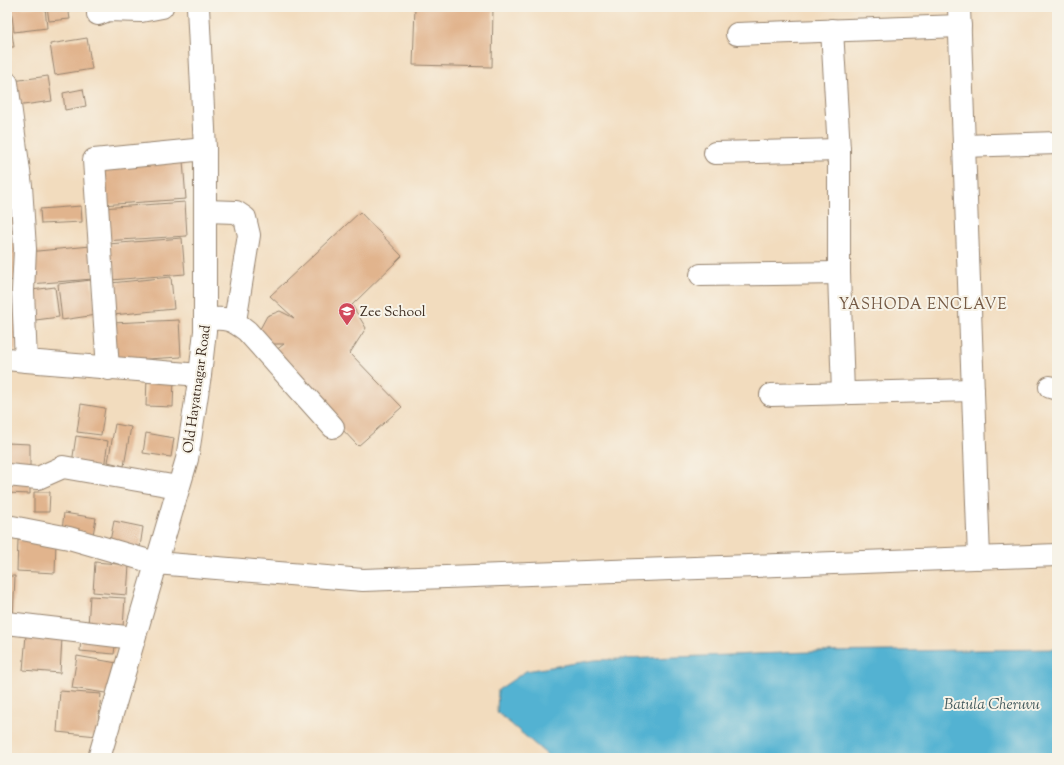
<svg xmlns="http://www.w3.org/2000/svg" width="1064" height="765" font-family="'Sorts Mill Goudy',serif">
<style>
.water{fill:#53b2d2;stroke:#476e78}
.building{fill:#e1b48d}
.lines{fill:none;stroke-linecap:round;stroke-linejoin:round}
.minor-casing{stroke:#96836e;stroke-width:24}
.minor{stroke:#fff;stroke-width:22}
.labels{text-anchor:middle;stroke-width:4;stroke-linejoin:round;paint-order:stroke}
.poi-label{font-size:14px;fill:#3b2a1e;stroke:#f7f3e8;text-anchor:start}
.street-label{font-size:14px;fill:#3b2a1e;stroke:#f7f3e8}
.neighbourhood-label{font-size:15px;letter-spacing:1px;fill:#755a45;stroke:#f7f3e8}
.water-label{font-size:15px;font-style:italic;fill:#435a5d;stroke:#f7f3e8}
</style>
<rect width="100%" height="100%" fill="#f7f3e8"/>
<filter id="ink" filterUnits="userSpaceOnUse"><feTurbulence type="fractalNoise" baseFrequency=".025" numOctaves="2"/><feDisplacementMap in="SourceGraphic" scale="8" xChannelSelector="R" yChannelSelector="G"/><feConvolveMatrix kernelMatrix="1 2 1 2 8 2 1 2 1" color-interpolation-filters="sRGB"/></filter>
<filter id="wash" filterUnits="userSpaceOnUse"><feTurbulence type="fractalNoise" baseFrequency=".012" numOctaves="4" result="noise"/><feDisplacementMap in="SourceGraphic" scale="16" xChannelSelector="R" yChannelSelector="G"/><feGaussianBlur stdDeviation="0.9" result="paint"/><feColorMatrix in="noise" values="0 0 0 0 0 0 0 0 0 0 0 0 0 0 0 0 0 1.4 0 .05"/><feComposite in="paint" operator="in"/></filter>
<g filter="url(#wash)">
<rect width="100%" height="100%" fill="#f2dcbe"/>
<polygon class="water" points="1057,649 1057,758 551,758 497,712 498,690 526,671 595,660 810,652"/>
<g id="blocks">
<g class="building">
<polygon points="45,7 47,28 14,32 11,8"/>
<polygon points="47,7 68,7 70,19 49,21"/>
<polygon points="415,7 493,7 492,67 413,65"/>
<polygon points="11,26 14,47 7,47 7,27"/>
<polygon points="87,38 92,69 55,75 50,44"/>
<polygon points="48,76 52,101 16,106 13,81"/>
<polygon points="83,89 86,106 65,110 63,93"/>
<polygon points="183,161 186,199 102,205 99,167"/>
<polygon points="185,202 187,236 103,241 101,208"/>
<polygon points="16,203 18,230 7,231 7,204"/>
<polygon points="81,206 82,222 41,224 40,209"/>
<polygon points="360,212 402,256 352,305 366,328 350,353 402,407 358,446 271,354 284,344 272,344 260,329 267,316 280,311 294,318 270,296"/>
<polygon points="7,238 23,239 19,281 7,280"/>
<polygon points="182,238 185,274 111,280 108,244"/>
<polygon points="91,246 93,279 30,284 27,252"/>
<polygon points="171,277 174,309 113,315 110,283"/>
<polygon points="91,280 96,315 62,320 58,284"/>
<polygon points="55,287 59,317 28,321 24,291"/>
<polygon points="7,294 21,295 15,350 7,349"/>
<polygon points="179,320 181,357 114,361 112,323"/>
<polygon points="147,377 174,378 173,407 146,406"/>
<polygon points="81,404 105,408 101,435 77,432"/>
<polygon points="115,424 131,427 124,466 108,462"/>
<polygon points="146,433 174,438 171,457 143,453"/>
<polygon points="76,436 108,441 104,468 72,463"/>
<polygon points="7,443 30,444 30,469 7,469"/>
<polygon points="7,481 30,481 30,494 7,493"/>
<polygon points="34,492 50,492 49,512 34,512"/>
<polygon points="64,513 96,518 93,535 62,530"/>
<polygon points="114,521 143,527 140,547 110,541"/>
<polygon points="18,540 56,541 55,573 17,571"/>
<polygon points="95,562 129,565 127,595 93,592"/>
<polygon points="7,576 15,576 13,619 7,619"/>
<polygon points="90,596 125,598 123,627 88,626"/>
<polygon points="7,631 11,631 9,667 7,667"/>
<polygon points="26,635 62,638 60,673 23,670"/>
<polygon points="81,635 116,639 114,654 80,651"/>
<polygon points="77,656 117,663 112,694 72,688"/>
<polygon points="60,691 101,694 97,736 57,732"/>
</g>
</g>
</g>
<g filter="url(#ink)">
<use href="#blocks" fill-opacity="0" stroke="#96836e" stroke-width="1"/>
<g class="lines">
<g class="minor-casing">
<g id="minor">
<polyline points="959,7 979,558"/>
<polyline points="98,14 108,10 141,11 162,7"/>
<polyline points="832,30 839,150 839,273 843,393"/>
<polyline points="737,34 960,26"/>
<polyline points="7,83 21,186 25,249 23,291 26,361 200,375"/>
<polyline points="964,146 1057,143"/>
<polyline points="715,153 839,150"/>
<polyline points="205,211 236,212 245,218 249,235 235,321"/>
<polyline points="701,275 839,273"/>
<path d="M205,320C225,317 232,319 247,331L333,427"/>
<polyline points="7,359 26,361"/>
<polyline points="108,369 94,160 205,149"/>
<polyline points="1050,387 1057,389"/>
<polyline points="771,395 973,390"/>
<polyline points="7,475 38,478 63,467 178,487"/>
<polyline points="7,526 69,538 156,563 363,580 1057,555"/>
<polyline points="7,623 134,638"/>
<polyline points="99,758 187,459 200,375 205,331 205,149 198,7"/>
</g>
</g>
<use href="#minor" class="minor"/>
</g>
</g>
<defs>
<g id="school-pin" transform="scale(0.9)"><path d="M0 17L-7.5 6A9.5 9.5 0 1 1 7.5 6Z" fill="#d1495b" stroke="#f7f3e8"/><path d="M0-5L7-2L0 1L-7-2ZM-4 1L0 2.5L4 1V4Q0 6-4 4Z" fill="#fff"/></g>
</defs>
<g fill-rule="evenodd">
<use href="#school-pin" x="347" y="311"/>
</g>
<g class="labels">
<g class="poi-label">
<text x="360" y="316">Zee School</text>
</g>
<g class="street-label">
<text transform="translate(196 389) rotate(-82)" y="5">Old Hayatnagar Road</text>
</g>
<g class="neighbourhood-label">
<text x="923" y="309">YASHODA ENCLAVE</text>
</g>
<g class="water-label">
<text x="992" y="709">Batula Cheruvu</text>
</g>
</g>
<rect width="1064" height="765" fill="none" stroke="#f7f3e8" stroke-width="24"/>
</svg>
